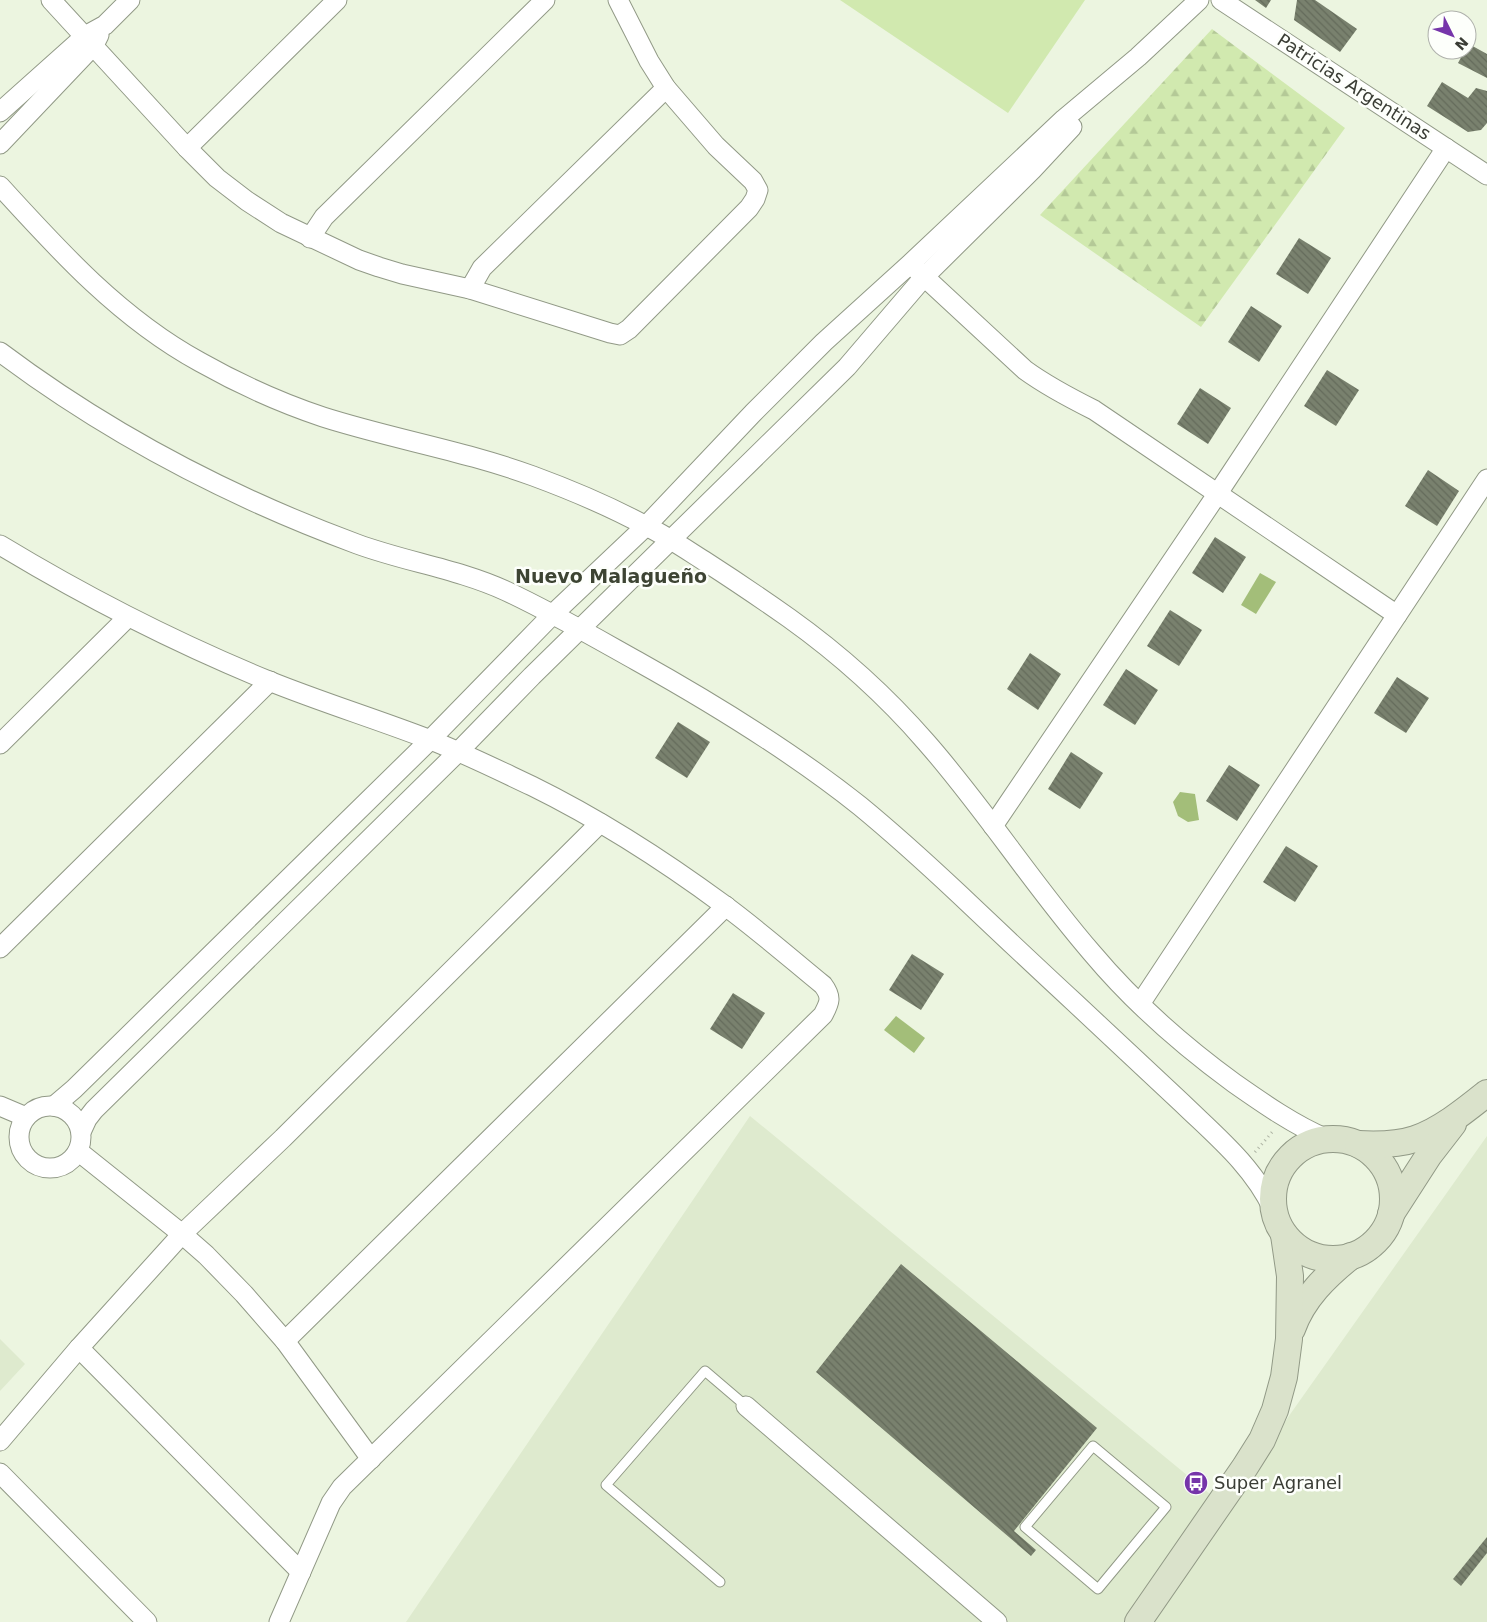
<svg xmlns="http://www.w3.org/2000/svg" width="1487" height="1622" font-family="'DejaVu Sans',sans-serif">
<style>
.built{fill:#deeace}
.green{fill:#d1e9af}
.forest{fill:url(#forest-firs)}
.water{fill:#a3be79}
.building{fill:url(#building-back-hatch)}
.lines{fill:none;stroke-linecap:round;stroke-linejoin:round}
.service-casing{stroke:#919986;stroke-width:11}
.minor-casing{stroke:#919986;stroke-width:21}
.secondary-casing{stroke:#919986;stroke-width:28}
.path{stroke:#aeb4a4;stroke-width:3;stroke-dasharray:1 4;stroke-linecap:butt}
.service{stroke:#fff;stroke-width:9}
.minor{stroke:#fff;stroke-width:19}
.secondary{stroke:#dae2cb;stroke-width:26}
.labels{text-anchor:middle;stroke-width:5;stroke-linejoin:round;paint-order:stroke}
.street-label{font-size:18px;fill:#3a3d35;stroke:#fdfffb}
.poi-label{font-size:18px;fill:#3a3d35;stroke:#fdfffb;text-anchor:start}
.neighbourhood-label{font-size:19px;font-weight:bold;fill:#3d4433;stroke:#fdfffb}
</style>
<defs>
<pattern id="forest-firs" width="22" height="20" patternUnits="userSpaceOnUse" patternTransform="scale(1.25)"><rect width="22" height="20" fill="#d1e9af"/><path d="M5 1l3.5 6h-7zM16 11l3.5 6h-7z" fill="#b4c997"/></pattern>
<pattern id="building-back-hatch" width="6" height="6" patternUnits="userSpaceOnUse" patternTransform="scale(1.25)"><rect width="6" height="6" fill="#79816e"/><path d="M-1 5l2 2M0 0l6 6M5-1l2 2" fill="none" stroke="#646b5b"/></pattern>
</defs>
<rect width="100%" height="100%" fill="#ecf5e0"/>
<g class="built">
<polygon points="750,1116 1227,1508 1291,1413 1487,1136 1487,1622 406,1622"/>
<polygon points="0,1339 25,1364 0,1391"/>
</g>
<polygon class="green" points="840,0 1085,0 1008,113"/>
<polygon class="forest" points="1212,29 1345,128 1201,327 1040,215"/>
<g class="water">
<polygon points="1260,573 1276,582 1256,614 1241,605"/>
<polygon points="1180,792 1195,794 1199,820 1188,822 1178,816 1173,802"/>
<polygon points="896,1016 925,1038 914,1053 884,1030"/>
</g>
<g class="building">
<polygon points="1255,0 1271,0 1266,8"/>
<polygon points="1297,0 1315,0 1357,29 1340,52 1294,20"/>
<polygon points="1469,44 1487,54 1487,78 1458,63 1465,50 1467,50"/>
<polygon points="1442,82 1468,98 1476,88 1487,91 1487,123 1481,130 1468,132 1427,106"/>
<polygon points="1299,238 1331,258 1308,294 1276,274"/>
<polygon points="1251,306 1282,326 1259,362 1228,342"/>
<polygon points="1327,370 1359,390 1336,426 1304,406"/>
<polygon points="1200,388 1231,408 1208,444 1177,424"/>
<polygon points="1428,470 1459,491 1437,526 1405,506"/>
<polygon points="1215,537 1246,557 1223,593 1192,573"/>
<polygon points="1170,610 1202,630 1179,666 1147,646"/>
<polygon points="1030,653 1061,674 1038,710 1007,689"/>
<polygon points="1126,669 1158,690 1135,725 1103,705"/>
<polygon points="1397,677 1429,698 1406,733 1374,713"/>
<polygon points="678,722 710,742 687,778 655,758"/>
<polygon points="1071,752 1103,773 1080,809 1048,789"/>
<polygon points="1229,765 1260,785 1237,821 1206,801"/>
<polygon points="1286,846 1318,866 1295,902 1263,882"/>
<polygon points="912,954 944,974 921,1010 889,990"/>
<polygon points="733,993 765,1013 742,1049 710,1029"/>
<polygon points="901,1264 1097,1428 1014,1531 1036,1550 1031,1556 816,1372"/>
<polygon points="1487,1537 1487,1553 1461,1586 1453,1579"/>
</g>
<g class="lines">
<g class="service-casing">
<g id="service">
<polygon points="1093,1446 1166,1507 1098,1589 1025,1527"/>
<polyline points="720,1582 606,1485 705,1371 746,1406"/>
</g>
</g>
<g class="minor-casing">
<g id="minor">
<polyline points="51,0 187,148 217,178 247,201 281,223 359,260 379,267 402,274 470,289 610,333 620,335 629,329 749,208 755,199 758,190 753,181 716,146 666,88 649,61 618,0"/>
<polyline points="1221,0 1487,175"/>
<polyline points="0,112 85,36 105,25 130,0"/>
<polyline points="0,144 94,45 99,35"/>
<polyline points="187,148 337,0"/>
<path d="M0,186C60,252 121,319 200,362C239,384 281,403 323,417C392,439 465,451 533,476C571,490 613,508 648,527C668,537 687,550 706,562C734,580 762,599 789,618C838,653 887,697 926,742C985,809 1033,885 1092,953C1134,1003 1182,1045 1234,1083C1264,1104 1294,1125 1327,1139"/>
<polyline points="310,238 324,217 545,0"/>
<path d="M917,270L1025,370C1047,386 1070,398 1094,410L1397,615"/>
<polyline points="470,289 482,268 666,88"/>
<path d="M0,352C108,433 230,497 357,544C406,562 458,569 506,591C551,612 594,637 637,661C714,704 791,751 860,806C894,834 927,864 959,894C997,930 1035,966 1073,1001C1109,1035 1146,1069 1182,1103C1216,1136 1252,1165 1273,1209"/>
<path d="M0,545C86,597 176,643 269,681C321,702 376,719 428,739C464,753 498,770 532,786C599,819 663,860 724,905C758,930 790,958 823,985C832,997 830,1002 823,1015L342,1487L331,1503L279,1622"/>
<polyline points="0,744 128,617"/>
<polyline points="993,826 1218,493 1446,148"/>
<polyline points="0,948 270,681"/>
<polyline points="1140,1004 1487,479"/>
<polyline points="0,1106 26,1117"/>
<polyline points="54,1106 74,1089 430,740 553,614 646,526 753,413 824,342 910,264 1064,119 1138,57 1199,0"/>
<circle cx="50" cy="1137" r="31"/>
<polyline points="81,1132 87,1119 94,1110 458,752 532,676 847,367 924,277 1032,170 1072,127"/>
<polyline points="78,1151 182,1234 206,1255 244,1294 285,1341 371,1459"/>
<polyline points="285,1341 726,906"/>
<polyline points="79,1348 301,1572"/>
<polyline points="746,1406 997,1622"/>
<polyline points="0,1441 79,1348 182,1234 283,1138 600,823"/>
<polyline points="0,1473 147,1622"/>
</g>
</g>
<g class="secondary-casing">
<g id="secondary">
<circle cx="1333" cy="1199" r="60"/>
<path d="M1358,1144C1377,1145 1397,1145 1415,1139C1440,1131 1467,1109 1487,1093"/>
<polyline points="1391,1214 1429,1155 1453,1124"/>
<path d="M1292,1329C1303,1298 1326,1276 1351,1256"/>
<polyline points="1138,1622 1245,1467 1262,1440 1275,1410 1284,1377 1289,1339 1290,1276 1284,1235"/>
</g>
</g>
<polyline class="path" points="1255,1152 1274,1130"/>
<use href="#service" class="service"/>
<use href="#minor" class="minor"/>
<use href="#secondary" class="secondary"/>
</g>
<defs>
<g id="bus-disc" transform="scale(1.25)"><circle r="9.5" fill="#7635aa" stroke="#fdfffb"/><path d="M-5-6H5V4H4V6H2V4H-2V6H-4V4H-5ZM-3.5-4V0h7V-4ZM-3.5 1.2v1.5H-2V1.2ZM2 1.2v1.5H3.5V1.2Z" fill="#fff"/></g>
</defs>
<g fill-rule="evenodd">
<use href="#bus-disc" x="1196" y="1483"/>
</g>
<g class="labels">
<g class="street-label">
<text transform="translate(1354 87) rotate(33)" y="6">Patricias Argentinas</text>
</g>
<g class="poi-label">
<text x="1214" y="1489">Super Agranel</text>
</g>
<g class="neighbourhood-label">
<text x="611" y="583">Nuevo Malagueño</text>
</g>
</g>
<g transform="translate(1452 35) rotate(132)"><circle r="24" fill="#fdfffb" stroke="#afb1ac"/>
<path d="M0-4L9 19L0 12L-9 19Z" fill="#7635aa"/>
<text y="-8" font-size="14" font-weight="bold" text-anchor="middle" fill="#3a3d35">N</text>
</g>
</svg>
